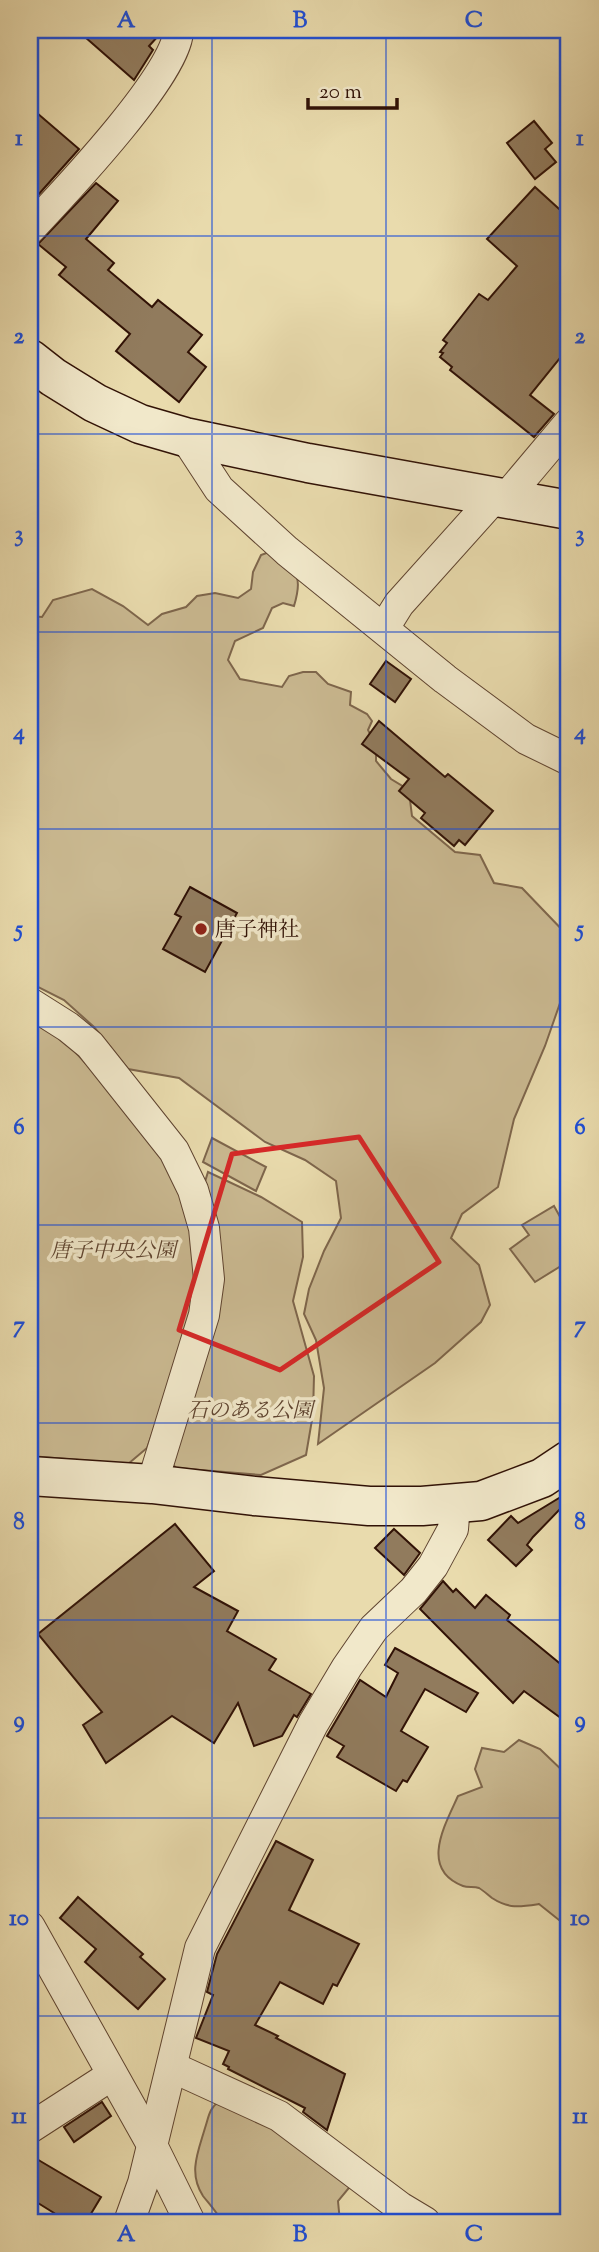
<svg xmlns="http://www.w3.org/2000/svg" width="599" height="2252" font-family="'Sorts Mill Goudy','Noto Serif JP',serif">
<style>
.green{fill:#cab991;stroke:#7e664c;stroke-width:2}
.building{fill:#917b5d;stroke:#311206;stroke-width:2}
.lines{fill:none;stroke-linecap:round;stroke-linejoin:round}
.street-casing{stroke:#5f4430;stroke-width:32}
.secondary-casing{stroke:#311206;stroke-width:41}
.street{stroke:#f1e8ca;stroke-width:30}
.secondary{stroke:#f1e8ca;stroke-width:38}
.marked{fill:none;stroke:#d62828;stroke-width:5;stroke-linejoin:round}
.grid{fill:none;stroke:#1d4ed8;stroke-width:2;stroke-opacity:0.55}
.poi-dot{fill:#8f2418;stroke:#f1e8ca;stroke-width:2.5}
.labels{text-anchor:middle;stroke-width:7;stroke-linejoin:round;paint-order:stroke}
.poi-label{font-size:21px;fill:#311206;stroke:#f1e8ca;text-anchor:start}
.park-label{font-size:21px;font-style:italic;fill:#5f4430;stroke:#f1e8ca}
.neatline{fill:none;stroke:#1d4ed8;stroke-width:2.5}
.grid-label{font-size:23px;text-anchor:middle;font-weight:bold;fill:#1d4ed8}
</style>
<rect width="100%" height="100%" fill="#e9dbad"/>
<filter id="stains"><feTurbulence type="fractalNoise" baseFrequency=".00286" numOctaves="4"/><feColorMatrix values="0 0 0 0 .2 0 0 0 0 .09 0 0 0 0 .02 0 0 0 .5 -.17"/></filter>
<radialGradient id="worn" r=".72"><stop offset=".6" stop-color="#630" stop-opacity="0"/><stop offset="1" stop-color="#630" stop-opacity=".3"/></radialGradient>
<g class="green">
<path d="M272,551C295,572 304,573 294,606L283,603L272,608L263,628L235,641L228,660L240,679L282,687L289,676L303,672H316L328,684L351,692L350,705L367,714L372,721L368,730L376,745V761L391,779L404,787L410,800L412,816L455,852L480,855L494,883L522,888L569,937L566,986L545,1046L514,1119L498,1187L462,1214L451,1238L479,1265L490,1305L481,1322L435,1363L318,1444L324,1388L316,1340L304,1314L309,1289L324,1251L341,1218L336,1181L305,1160L265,1142L179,1078L128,1069L94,1027L64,1000L30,983V616L42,617L53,600L92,589L123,606L148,625L162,614L186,607L197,596L215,593L238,598L251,589L253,572L261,555Z"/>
<polygon points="30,1017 67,1043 145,1128 182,1187 197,1242 198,1285 184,1346 147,1448 128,1464 30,1456"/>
<polygon points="212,1138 266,1167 256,1191 203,1162"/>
<polygon points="208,1172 261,1197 302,1222 303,1257 293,1301 314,1376 313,1414 306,1455 261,1475 176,1468 168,1458 199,1362 204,1185"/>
<polygon points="554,1206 569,1233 569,1261 535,1282 510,1249 529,1235 522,1225"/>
<path d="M519,1740L540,1749L569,1777V1928L539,1904C520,1907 509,1909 492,1898C488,1895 484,1891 479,1888C474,1886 468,1888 463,1886C419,1869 445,1825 458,1796L482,1787L475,1769L482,1748L504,1752Z"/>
<path d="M220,2101L236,2105L353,2183L338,2201L340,2222H222C217,2212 210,2205 203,2196C188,2173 198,2152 205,2128C209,2116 209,2108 220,2101Z"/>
</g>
<g class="building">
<polygon points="77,30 160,30 159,35 149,46 153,50 134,80"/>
<polygon points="30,107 79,149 30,204"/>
<polygon points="534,121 552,143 545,149 556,162 535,179 507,143"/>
<polygon points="96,183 118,201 86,239 114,263 108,270 152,307 158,300 202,335 188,352 206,367 179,402 116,351 130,334 59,275 66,267 38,244"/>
<polygon points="535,187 569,218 569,347 530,395 554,414 534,437 450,370 452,367 440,357 443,353 440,352 447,343 443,340 479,294 488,300 517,266 487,239"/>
<polygon points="386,661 411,679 395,702 370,684"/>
<polygon points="379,721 445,777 448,774 493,811 465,845 459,840 454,846 421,818 425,813 399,791 409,779 362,744"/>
<polygon points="190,887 237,913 205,972 163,949 181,917 175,914"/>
<polygon points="559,1498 564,1505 533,1537 527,1545 532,1550 516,1566 488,1540 511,1516 518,1523"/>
<polygon points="175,1524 214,1571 194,1587 238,1611 227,1631 276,1659 269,1670 311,1694 297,1717 294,1715 282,1736 254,1746 238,1703 214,1743 172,1716 106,1763 83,1725 102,1712 38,1634"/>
<polygon points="394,1529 420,1553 404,1575 375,1548"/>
<polygon points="443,1581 453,1592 456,1589 475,1608 486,1595 510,1615 507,1620 569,1671 569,1724 524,1691 513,1703 420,1609"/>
<polygon points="395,1648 478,1693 466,1712 425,1689 401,1731 428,1747 407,1782 403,1780 396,1791 337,1757 344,1746 327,1736 360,1680 386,1697 398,1673 385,1665"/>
<polygon points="276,1841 313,1860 289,1910 359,1944 337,1986 333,1984 323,2004 280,1982 255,2025 278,2036 276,2038 345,2074 327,2130 303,2112 305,2108 228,2069 229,2067 223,2064 229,2051 196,2038 213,1995 207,1992 217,1954"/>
<polygon points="78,1897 143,1954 140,1957 165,1979 138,2009 85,1962 96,1949 60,1918"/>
<polygon points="102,2102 111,2116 74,2142 64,2127"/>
<polygon points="30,2155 101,2197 86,2222 48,2222 54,2213 30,2198"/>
</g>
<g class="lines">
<g class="street-casing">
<g id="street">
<path d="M30,229C61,196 180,71 178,30"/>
<polyline points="185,437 219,489 287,551 445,679 526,739 569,760"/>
<polyline points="505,499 569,423"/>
<polyline points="384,628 399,604 495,497"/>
<polyline points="30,1003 68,1027 90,1045 174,1151 193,1190 204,1228 209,1279 204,1315 152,1484"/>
<polyline points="30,1927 151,2143 190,2222"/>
<polyline points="172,2067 279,2116 400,2207 425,2222"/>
<polyline points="30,2128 112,2075"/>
<polyline points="129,2222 143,2183 200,1948 313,1724 347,1667 374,1628 414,1590 433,1566 453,1529 455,1504"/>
</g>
</g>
<g class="secondary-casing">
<g id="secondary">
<polyline points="30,359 53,377 95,403 140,424 185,437 308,463 569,510"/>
<polyline points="30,1476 152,1484 254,1496 369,1506 422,1506 481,1501 542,1478 569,1460"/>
</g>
</g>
<use href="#street" class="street"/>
<use href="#secondary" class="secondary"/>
</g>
<path class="marked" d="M359,1137L439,1262L280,1370L179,1330L232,1154Z"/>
<path class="grid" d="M212,30V2222M386,30V2222M30,236H569M30,434H569M30,632H569M30,829H569M30,1027H569M30,1225H569M30,1423H569M30,1620H569M30,1818H569M30,2016H569"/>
<circle class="poi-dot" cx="201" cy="929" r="7"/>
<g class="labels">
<g class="poi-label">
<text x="215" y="936">唐子神社</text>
</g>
<g class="park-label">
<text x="113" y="1257">唐子中央公園</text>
<text x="250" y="1417">石のある公園</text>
</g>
</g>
<rect width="599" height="2252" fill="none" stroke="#e9dbad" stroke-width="77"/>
<path d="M308 98v10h89v-10" fill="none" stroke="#311206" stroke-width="3.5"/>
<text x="319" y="98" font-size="21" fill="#311206" stroke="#f1e8ca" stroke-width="5" paint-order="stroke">20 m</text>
<rect x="38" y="38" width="522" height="2176" class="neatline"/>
<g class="grid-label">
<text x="126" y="27">A</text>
<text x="300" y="27">B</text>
<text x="474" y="27">C</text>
<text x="19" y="145">1</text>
<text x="580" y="145">1</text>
<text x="19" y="343">2</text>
<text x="580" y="343">2</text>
<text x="19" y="541">3</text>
<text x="580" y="541">3</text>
<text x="19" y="739">4</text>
<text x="580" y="739">4</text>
<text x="19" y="936">5</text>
<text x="580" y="936">5</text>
<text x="19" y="1134">6</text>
<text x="580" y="1134">6</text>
<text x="19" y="1332">7</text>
<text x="580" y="1332">7</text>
<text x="19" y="1529">8</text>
<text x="580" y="1529">8</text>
<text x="19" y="1727">9</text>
<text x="580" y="1727">9</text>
<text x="19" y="1925">10</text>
<text x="580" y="1925">10</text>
<text x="19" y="2123">11</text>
<text x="580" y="2123">11</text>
<text x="126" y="2241">A</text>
<text x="300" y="2241">B</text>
<text x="474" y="2241">C</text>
</g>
<rect width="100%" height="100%" filter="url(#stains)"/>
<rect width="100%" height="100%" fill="url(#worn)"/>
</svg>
